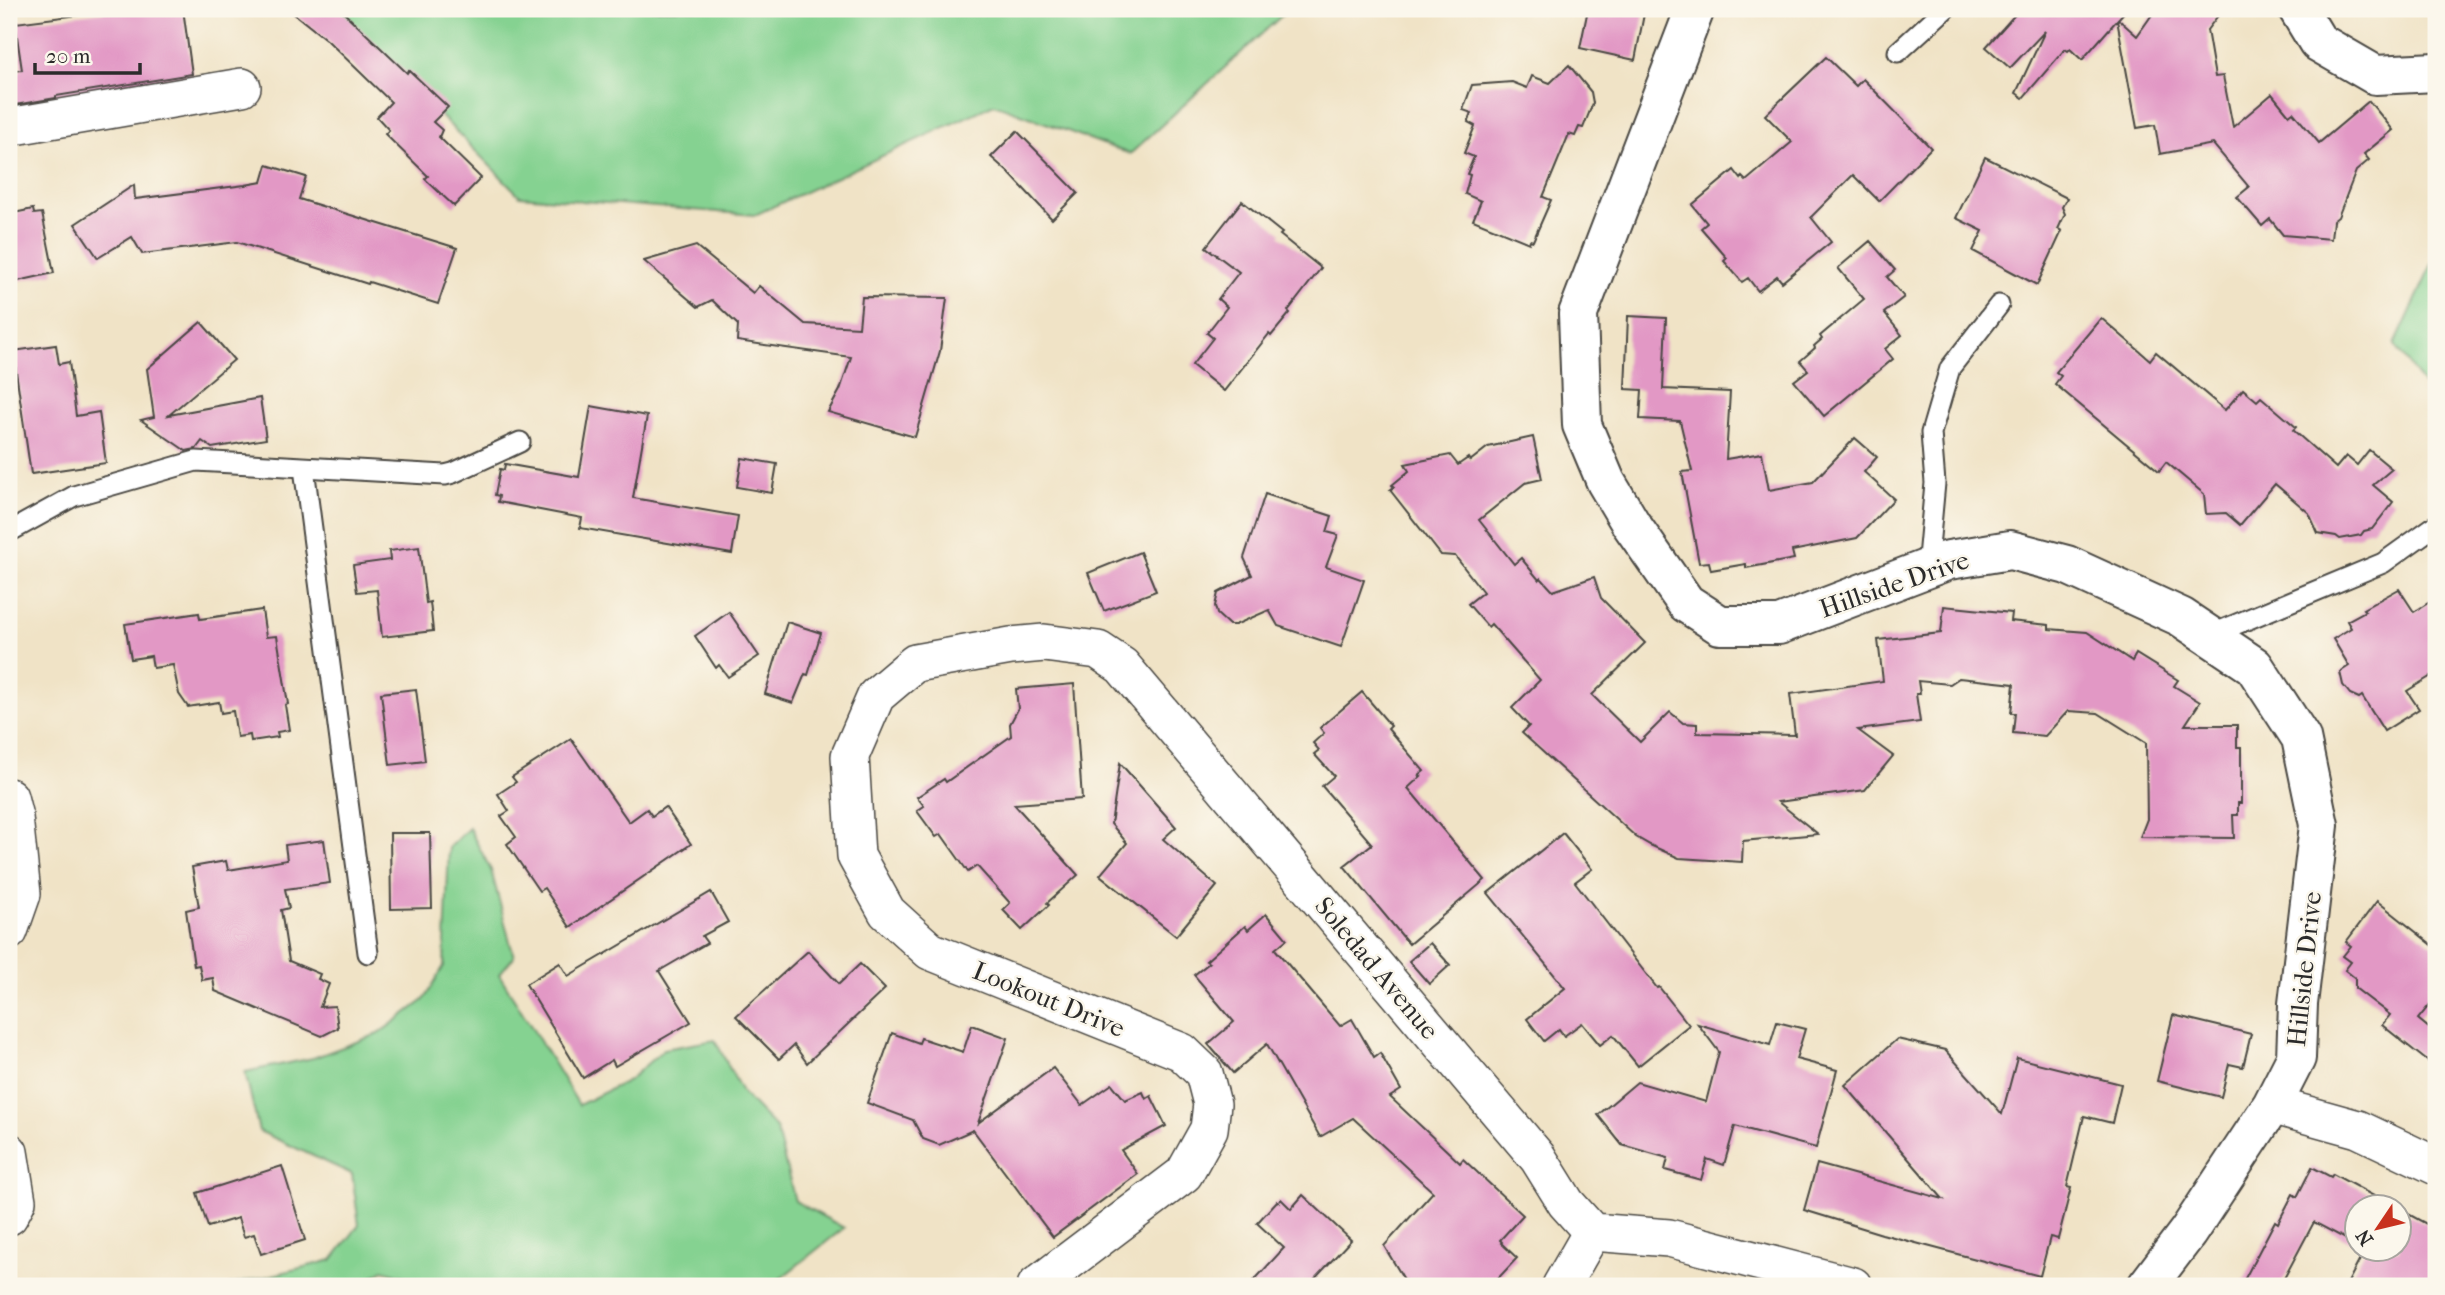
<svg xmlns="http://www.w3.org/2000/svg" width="2445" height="1295" font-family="'IM FELL French Canon',serif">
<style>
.green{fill:#85d291;stroke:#587e5e;stroke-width:2}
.building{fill:#e298c5}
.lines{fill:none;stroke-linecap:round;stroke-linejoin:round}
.lane-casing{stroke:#494742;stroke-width:23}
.street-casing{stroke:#494742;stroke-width:40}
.secondary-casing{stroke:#494742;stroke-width:42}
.lane{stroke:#fff;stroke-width:19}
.street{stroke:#fff;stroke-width:37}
.secondary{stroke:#fff;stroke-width:38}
.labels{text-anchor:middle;stroke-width:5;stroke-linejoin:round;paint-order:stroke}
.street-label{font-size:26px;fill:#2b2b2b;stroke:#fbf7ec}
</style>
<rect width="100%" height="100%" fill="#fbf7ec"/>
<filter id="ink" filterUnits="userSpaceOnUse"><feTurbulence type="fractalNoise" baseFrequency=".0143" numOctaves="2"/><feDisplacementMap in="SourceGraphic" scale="14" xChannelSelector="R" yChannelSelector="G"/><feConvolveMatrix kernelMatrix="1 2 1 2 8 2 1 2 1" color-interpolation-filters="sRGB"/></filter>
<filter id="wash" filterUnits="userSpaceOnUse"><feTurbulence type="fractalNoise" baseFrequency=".00686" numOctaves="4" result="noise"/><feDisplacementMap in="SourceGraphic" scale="28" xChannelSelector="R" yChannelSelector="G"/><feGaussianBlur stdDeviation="1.57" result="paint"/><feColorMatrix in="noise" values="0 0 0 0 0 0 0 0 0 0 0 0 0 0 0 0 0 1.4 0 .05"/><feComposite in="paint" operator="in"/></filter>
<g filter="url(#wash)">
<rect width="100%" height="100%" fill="#f0e3c6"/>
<g class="green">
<polygon points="335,9 1289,9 1130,154 994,104 755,215 520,196"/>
<polygon points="2436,256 2436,403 2395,345"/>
<polygon points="469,828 491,870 514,957 499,974 579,1105 629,1080 664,1049 715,1040 743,1094 776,1128 795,1201 844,1228 771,1286 439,1286 383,1270 360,1286 229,1286 332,1260 359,1225 352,1174 259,1131 245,1072 313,1058 378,1034 424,1000 444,966 449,847"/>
</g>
<g id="blocks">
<g class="building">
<polygon points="126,9 183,9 192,74 56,96 56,98 15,105 11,71 22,70 15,23"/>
<polygon points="288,9 340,9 407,73 409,70 448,107 433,122 442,130 439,137 481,178 454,206 425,179 428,176 385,134 389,130 377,117 391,102 328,41"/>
<polygon points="1588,9 1645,9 1635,60 1580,48"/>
<polygon points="2020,9 2127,9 2118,19 2137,36 2156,9 2223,9 2207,30 2215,77 2223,76 2233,127 2272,94 2289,115 2293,112 2319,143 2369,101 2393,130 2364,154 2369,160 2356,171 2338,217 2333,221 2331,239 2283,235 2270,219 2262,226 2237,197 2249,187 2213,144 2160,154 2155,125 2137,128 2117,20 2082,60 2070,49 2068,51 2065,49 2023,98 2016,93 2045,31 2010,68 1986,47"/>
<polygon points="1826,57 1856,86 1863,79 1931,148 1879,201 1853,175 1811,217 1831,242 1782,282 1777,276 1758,291 1748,278 1742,282 1724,261 1727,258 1701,228 1707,223 1692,205 1734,170 1741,179 1742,177 1746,181 1792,142 1765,115"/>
<polygon points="1569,65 1591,92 1593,103 1583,128 1579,127 1575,136 1569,134 1543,197 1551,200 1533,241 1530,240 1529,243 1473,220 1481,201 1465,194 1470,175 1467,174 1474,157 1464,153 1475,126 1468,122 1472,113 1463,110 1472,85 1512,82 1527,88 1532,76 1550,83"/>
<polygon points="1017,131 1078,193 1052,219 1009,173 991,157"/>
<polygon points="1985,157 2067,198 2062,207 2065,214 2058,229 2062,231 2037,285 1973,251 1983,231 1956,218"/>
<polygon points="267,165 306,177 299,199 457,248 438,304 369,282 368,284 237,242 142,254 132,237 98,258 75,224 134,185 135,199 245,185 262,182"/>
<polygon points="1242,201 1282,233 1280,235 1321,268 1288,311 1290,313 1271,336 1269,334 1224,391 1192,365 1213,338 1207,333 1227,307 1218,299 1239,272 1206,247"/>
<polygon points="33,209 34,214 42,213 54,273 9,283 9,214"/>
<polygon points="1870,241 1895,270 1887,277 1904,297 1884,313 1902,335 1885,349 1893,359 1824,416 1794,381 1808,370 1800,361 1815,348 1814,346 1822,339 1820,336 1864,299 1838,268"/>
<polygon points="696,246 753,293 759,286 805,324 859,327 862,297 947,298 940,351 915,437 828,412 840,390 851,357 737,341 738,325 712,300 698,307 644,261"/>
<polygon points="1628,316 1666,318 1663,389 1730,392 1726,459 1762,453 1769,490 1813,482 1855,438 1877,457 1864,472 1894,499 1857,538 1792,551 1794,559 1746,568 1746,564 1711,570 1709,562 1699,563 1682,472 1692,471 1680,421 1640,419 1642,390 1625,389"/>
<polygon points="2101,318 2150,360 2156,352 2225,410 2243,389 2257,401 2261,397 2296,427 2293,430 2336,468 2346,456 2357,465 2369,450 2392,469 2373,485 2393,502 2372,529 2364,531 2361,535 2340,539 2336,536 2318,533 2309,513 2275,484 2240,525 2226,513 2206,514 2204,494 2166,462 2159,471 2055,384 2061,376 2056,372"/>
<polygon points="201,322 234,360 169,415 260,398 266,439 212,448 202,441 196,449 186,451 141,420 154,417 147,369"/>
<polygon points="56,345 59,364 69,362 76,416 99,412 106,463 31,474 13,351"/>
<polygon points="591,406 647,416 633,498 738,516 732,554 580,528 582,518 498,502 499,496 495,495 500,469 504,470 505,464 579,477"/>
<polygon points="1533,437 1542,479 1525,483 1479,520 1514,564 1521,558 1539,580 1541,578 1553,591 1594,577 1601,598 1645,643 1592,695 1640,742 1670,712 1683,723 1697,724 1697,733 1795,735 1790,694 1883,681 1878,640 1941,633 1944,606 2011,613 2010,621 2049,625 2049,629 2087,632 2132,661 2136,654 2178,680 2174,686 2200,702 2185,725 2237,725 2237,747 2241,747 2241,803 2238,803 2238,815 2233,815 2234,838 2140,837 2147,819 2146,743 2098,713 2068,711 2045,736 2013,733 2015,713 2011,713 2014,684 1959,678 1950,684 1918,681 1920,694 1916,694 1920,722 1858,730 1893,756 1865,790 1778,802 1818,834 1743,841 1742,862 1679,858 1650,845 1636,837 1522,733 1529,726 1512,708 1540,680 1491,624 1488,627 1468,604 1483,592 1455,556 1441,555 1390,490 1394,487 1392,485 1409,471 1405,464 1450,455 1458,465 1468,458 1470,461 1488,447"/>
<polygon points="742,458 777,464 772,493 737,487"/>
<polygon points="1265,494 1332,516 1327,532 1338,535 1326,567 1364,580 1341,647 1278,626 1269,610 1235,625 1229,625 1217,614 1215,606 1218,593 1252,575 1244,558"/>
<polygon points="419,547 426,603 430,602 433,631 382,637 377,590 357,592 353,565 390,560 389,551"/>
<polygon points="1140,552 1156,591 1104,611 1088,573"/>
<polygon points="2399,589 2414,612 2436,598 2436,673 2407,691 2419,709 2384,731 2362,696 2359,698 2350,694 2343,685 2340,672 2349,666 2333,639 2351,628 2347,621 2365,611 2363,609"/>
<polygon points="262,610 266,637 277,636 288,704 285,705 289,730 277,732 278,737 251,741 250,735 237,737 233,711 221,713 219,702 188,707 179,694 173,665 153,668 151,656 131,659 125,624 199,613 200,619"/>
<polygon points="729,612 759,656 728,677 719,665 716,668 695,636"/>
<polygon points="787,622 821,633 808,675 805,674 793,703 765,694"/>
<polygon points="1074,684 1082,799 1014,804 1078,875 1047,903 1049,905 1022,930 1003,910 1010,903 977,866 968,872 941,834 936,837 917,811 924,806 917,797 944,779 946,782 1011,736 1010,724 1018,709 1016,689"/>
<polygon points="416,689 425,761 390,765 381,693"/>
<polygon points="1362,692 1391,726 1388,729 1424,771 1419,775 1421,776 1408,788 1485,880 1409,944 1344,866 1372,844 1322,786 1334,776 1314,754 1319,750 1313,743 1324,733 1320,728"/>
<polygon points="571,739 629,822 647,809 652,816 665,807 691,844 570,927 544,888 539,891 507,844 516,837 501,816 509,811 498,794 516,782 512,777"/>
<polygon points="1120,763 1176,827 1163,839 1217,886 1176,936 1100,875 1127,843 1111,824"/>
<polygon points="390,833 430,833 432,908 391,909"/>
<polygon points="1563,833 1592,869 1575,882 1657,988 1659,987 1689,1025 1638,1066 1613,1035 1600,1045 1582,1023 1564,1036 1559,1029 1544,1041 1527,1019 1565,988 1488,893"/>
<polygon points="324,840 330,883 285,889 289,908 281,910 289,961 320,974 318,979 329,984 320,1007 335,1006 338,1028 322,1036 215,991 213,978 202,980 199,965 194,966 186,910 199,907 192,867 226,861 228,870 287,860 285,845"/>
<polygon points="711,892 728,922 702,936 707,943 659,971 691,1022 615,1066 612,1060 583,1078 526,984 560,963 568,976"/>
<polygon points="2377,901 2436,948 2436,997 2418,1019 2436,1034 2436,1068 2382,1025 2390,1015 2355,988 2355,978 2345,970 2351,962 2343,956 2351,946 2346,942"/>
<polygon points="1266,914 1287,939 1275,949 1340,1026 1352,1019 1374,1057 1380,1053 1401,1090 1390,1097 1460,1163 1463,1159 1523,1215 1500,1240 1502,1242 1501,1243 1517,1258 1491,1286 1408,1286 1384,1246 1433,1192 1353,1118 1320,1137 1267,1044 1233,1073 1208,1044 1234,1022 1194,975 1209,963 1206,961 1245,926 1248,930"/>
<polygon points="1430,943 1450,965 1429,984 1409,961"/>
<polygon points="808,951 839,984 860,964 885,989 807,1063 794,1045 779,1059 736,1016"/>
<polygon points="2173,1015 2251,1034 2243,1067 2229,1064 2221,1097 2157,1081"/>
<polygon points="1777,1022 1805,1029 1796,1059 1837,1070 1816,1148 1735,1126 1724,1165 1707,1159 1701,1180 1665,1170 1668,1158 1622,1145 1598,1115 1637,1082 1706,1102 1719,1052 1698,1024 1770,1045"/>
<polygon points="972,1025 1008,1038 978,1123 1053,1068 1082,1105 1112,1084 1125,1100 1143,1092 1146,1099 1151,1096 1166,1126 1121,1150 1138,1174 1053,1237 973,1130 939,1145 923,1139 913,1120 867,1103 892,1033 919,1043 921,1038 963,1052"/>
<polygon points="1897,1039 1945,1050 2002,1114 2017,1058 2121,1084 2112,1123 2084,1116 2067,1187 2071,1188 2058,1239 2050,1237 2040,1276 1882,1234 1804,1210 1817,1164 1943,1199 1845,1085"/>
<polygon points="282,1166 305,1240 261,1254 254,1234 244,1237 238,1218 208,1227 197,1193"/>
<polygon points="2312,1167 2331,1177 2333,1174 2396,1208 2357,1208 2357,1245 2314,1222 2280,1286 2241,1286 2275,1221 2278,1223 2293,1194 2297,1197"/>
<polygon points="1303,1195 1351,1240 1308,1286 1249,1286 1284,1248 1257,1223 1277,1201 1279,1202 1281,1199 1291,1209"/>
<polygon points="2399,1209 2436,1229 2436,1286 2346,1286 2365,1250 2399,1250"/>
</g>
</g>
</g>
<g filter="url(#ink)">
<use href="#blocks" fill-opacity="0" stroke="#494742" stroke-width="2"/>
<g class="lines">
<g class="lane-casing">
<g id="lane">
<polyline points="1898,52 1945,9"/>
<polyline points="304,468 368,953"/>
<polyline points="9,532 74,496 196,461 445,475 453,473 520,442"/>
<polyline points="1927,569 1935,483 1931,433 1950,368 1999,305"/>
<polyline points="2208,636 2383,563 2436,525"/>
</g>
</g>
<g class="street-casing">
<g id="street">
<polyline points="9,127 242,87"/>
<polyline points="9,797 14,817 22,894 9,931"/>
<polyline points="2272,1105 2358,1129 2436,1166"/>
<polyline points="9,1152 17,1201 9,1216"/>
<polyline points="1036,1286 1184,1174 1209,1129 1212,1104 1204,1073 1182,1052 930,951 887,912 856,856 850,756 876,696 915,663 1011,646 1044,643 1098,650 1122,666 1538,1158 1566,1203 1592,1232 1669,1238 1853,1286"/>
<polyline points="1561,1286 1592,1232"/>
</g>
</g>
<g class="secondary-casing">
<g id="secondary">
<polyline points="1695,9 1578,314 1582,425 1606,482 1631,524 1686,603 1720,625 1779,625 1949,560 2010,550 2067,565 2181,617 2254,666 2301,738 2319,825 2298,1004 2296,1058 2272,1105 2188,1232 2147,1286"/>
<polyline points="2298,9 2318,42 2375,75 2436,72"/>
</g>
</g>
<use href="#lane" class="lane"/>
<use href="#street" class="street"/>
<use href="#secondary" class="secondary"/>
</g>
</g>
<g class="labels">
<g class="street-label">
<text transform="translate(1894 584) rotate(-19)" y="9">Hillside Drive</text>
<text transform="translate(1377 968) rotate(50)" y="9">Soledad Avenue</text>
<text transform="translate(2304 969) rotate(-84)" y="9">Hillside Drive</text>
<text transform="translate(1049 999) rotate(22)" y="9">Lookout Drive</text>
</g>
</g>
<rect width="2445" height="1295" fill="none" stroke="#fbf7ec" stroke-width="35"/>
<g transform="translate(2378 1228) rotate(235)"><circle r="33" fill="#fbf7ec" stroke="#a8a59f" stroke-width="2"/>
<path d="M0-5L12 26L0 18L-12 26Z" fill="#c8321e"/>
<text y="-10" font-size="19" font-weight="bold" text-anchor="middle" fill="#2b2b2b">N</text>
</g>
<path d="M35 63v10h105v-10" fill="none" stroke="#2b2b2b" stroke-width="3.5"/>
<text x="46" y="63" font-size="21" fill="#2b2b2b" stroke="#fbf7ec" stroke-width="5" paint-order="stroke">20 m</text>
</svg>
